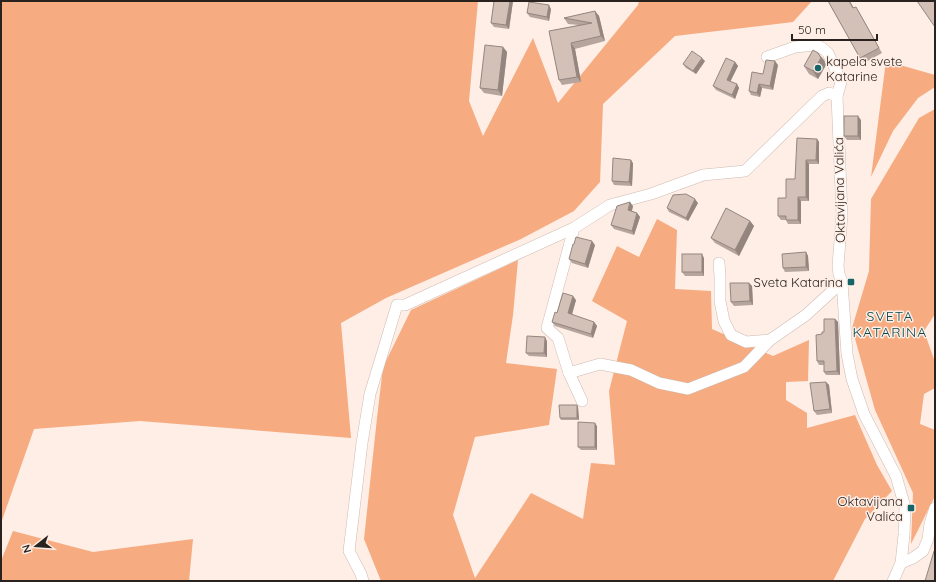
<svg xmlns="http://www.w3.org/2000/svg" width="936" height="582" font-family="Quicksand,sans-serif">
<style>
.green{fill:#f6ab80}
.lines{fill:none;stroke-linecap:round;stroke-linejoin:round}
.minor-casing{stroke:#cebbb1;stroke-width:12}
.minor{stroke:#fff;stroke-width:11}
.wall{fill:#b5a59d}
.shaded-wall{fill:#94867f}
.building{fill:#d3c0b6;stroke:#94867f}
.poi-dot{fill:#166569;stroke:#feeee6;stroke-width:1.5}
.labels{text-anchor:middle;stroke-width:3;stroke-linejoin:round;paint-order:stroke}
.poi-label{font-size:13px;fill:#29221e;stroke:#feeee6;text-anchor:end}
.street-label{font-size:13px;fill:#29221e;stroke:#feeee6}
.neighbourhood-label{font-size:14px;letter-spacing:1px;fill:#06484c;stroke:#feeee6}
</style>
<rect width="100%" height="100%" fill="#feeee6"/>
<g class="green">
<polygon points="1,1 478,1 469,101 483,136 533,38 558,103 638,5 639,1 812,1 793,22 675,36 603,104 600,182 574,211 521,239 386,298 341,323 351,438 140,421 34,429 1,523"/>
<polygon points="886,61 935,75 935,87 918,98 893,131 871,177"/>
<polygon points="935,109 935,314 924,331 935,362 935,388 924,394 920,424 935,430 935,496 911,544 913,493 875,410 852,328 869,271 871,199 919,118"/>
<polygon points="657,219 677,230 675,289 711,291 712,329 773,356 809,340 808,381 786,382 786,400 807,413 807,428 855,415 877,465 892,491 865,519 833,581 381,581 364,539 377,418 383,367 411,310 518,260 513,315 506,363 557,369 549,425 475,437 453,515 475,578 531,493 583,519 591,463 615,465 609,391 627,321 592,301 617,246 639,257"/>
<polygon points="13,531 93,552 193,539 189,581 1,581 1,561"/>
</g>
<g class="lines">
<g class="minor-casing">
<g id="minor">
<polyline points="767,57 795,47 816,45 822,48 828,53 841,82 837,96"/>
<polyline points="719,263 720,276 720,301 724,321 731,335 746,342 770,340 806,315 842,282"/>
<polyline points="569,373 600,364 631,370 659,383 688,389 744,367 770,340"/>
<polyline points="582,401 569,373 558,338 547,328 574,228 610,205 651,194 703,175 745,171 822,96 829,93 837,96 842,215 838,266 839,274 842,282 847,354 852,379 864,414 896,476 905,507 904,535 901,563 893,581"/>
<polyline points="901,563 913,558 923,551 928,539 930,524 935,508"/>
<polyline points="363,581 361,574 349,551 362,443 370,394 397,305 405,305 574,228"/>
</g>
</g>
<use href="#minor" class="minor"/>
</g>
<g class="wall">
<polygon points="494,1 513,1 509,29 494,27 491,23"/>
<polygon points="828,1 850,1 854,8 859,12 882,53 864,63 860,58"/>
<polygon points="551,9 549,21 530,17 527,13"/>
<polygon points="595,11 599,16 605,41 575,49 581,82 562,85 559,80 549,31 579,25 568,24 564,18"/>
<polygon points="503,47 507,52 502,96 484,93 480,88"/>
<polygon points="824,60 826,65 818,79 809,74 804,66"/>
<polygon points="705,61 696,74 686,68 683,64"/>
<polygon points="735,62 738,66 730,82 737,84 739,88 735,99 716,90 713,86"/>
<polygon points="778,65 773,90 762,88 760,97 751,95 749,91 763,74"/>
<polygon points="861,120 861,140 847,140 844,136"/>
<polygon points="817,139 819,142 819,164 809,164 809,201 801,201 801,224 788,224 786,220 781,220 778,216 795,179"/>
<polygon points="633,163 632,186 614,185 612,181"/>
<polygon points="698,203 688,221 669,212 667,208"/>
<polygon points="633,206 632,211 637,213 640,217 634,235 614,229 611,225"/>
<polygon points="750,221 754,226 739,256 715,243 711,238"/>
<polygon points="595,245 588,268 572,263 569,259"/>
<polygon points="806,252 808,256 809,271 785,272 783,268"/>
<polygon points="704,258 704,276 685,276 682,272"/>
<polygon points="749,283 752,286 753,305 734,306 731,302"/>
<polygon points="576,300 572,315 594,322 597,326 593,338 555,326 552,322 557,313"/>
<polygon points="835,319 838,322 840,375 826,375 824,372 824,365 819,365 817,361 822,334"/>
<polygon points="547,341 547,357 529,356 526,353"/>
<polygon points="826,382 829,385 832,413 817,415 814,411"/>
<polygon points="578,407 579,420 561,420 560,418"/>
<polygon points="597,426 597,450 581,450 578,447"/>
</g>
<g class="shaded-wall">
<polygon points="510,1 513,1 509,29 506,25"/>
<polygon points="549,5 551,9 549,21 547,17"/>
<polygon points="595,11 599,16 605,41 601,36"/>
<polygon points="571,43 575,49 581,82 577,77"/>
<polygon points="503,47 507,52 502,96 498,90"/>
<polygon points="818,53 824,60 826,65 818,79 813,71"/>
<polygon points="702,58 705,61 696,74 693,71"/>
<polygon points="775,61 778,65 773,90 770,86"/>
<polygon points="735,62 738,66 729,84 727,80"/>
<polygon points="737,84 739,88 735,99 732,95"/>
<polygon points="759,84 762,88 760,97 757,93"/>
<polygon points="858,116 861,120 861,140 858,136"/>
<polygon points="817,139 819,142 819,164 816,160"/>
<polygon points="631,160 633,163 632,186 629,182"/>
<polygon points="806,160 809,164 809,201 806,197"/>
<polygon points="798,197 801,201 801,224 798,220"/>
<polygon points="695,199 698,203 688,221 686,218"/>
<polygon points="630,202 633,206 631,214 628,210"/>
<polygon points="637,213 640,217 634,235 632,231"/>
<polygon points="750,221 754,226 739,256 735,250"/>
<polygon points="592,241 595,245 588,268 585,264"/>
<polygon points="806,252 808,256 809,271 806,267"/>
<polygon points="702,254 704,258 704,276 702,272"/>
<polygon points="749,283 752,286 753,305 750,301"/>
<polygon points="573,296 576,300 571,317 568,313"/>
<polygon points="835,319 838,322 840,375 837,371"/>
<polygon points="594,322 597,326 593,338 591,334"/>
<polygon points="545,337 547,341 547,357 544,353"/>
<polygon points="826,382 829,385 832,413 830,409"/>
<polygon points="577,405 578,407 579,420 577,418"/>
<polygon points="595,423 597,426 597,450 595,447"/>
</g>
<g class="building">
<polygon points="494,1 510,1 506,25 491,23"/>
<polygon points="828,1 849,1 853,8 856,7 879,48 860,58"/>
<polygon points="917,1 935,1 935,27"/>
<polygon points="529,2 549,5 547,17 527,13"/>
<polygon points="595,11 601,36 571,43 577,77 559,80 549,31 592,23 564,18"/>
<polygon points="485,45 503,47 498,90 480,88"/>
<polygon points="813,50 818,53 821,58 813,71 804,66"/>
<polygon points="692,51 702,58 693,71 683,64"/>
<polygon points="726,58 735,62 727,80 737,84 732,95 713,86"/>
<polygon points="766,60 775,61 770,86 759,84 757,93 749,91 752,72 763,74"/>
<rect x="844" y="116" width="14" height="20"/>
<polygon points="797,138 817,139 816,160 806,160 806,197 798,197 798,220 786,220 786,216 778,216 778,198 786,198 786,179 795,179"/>
<polygon points="613,158 631,160 629,182 612,181"/>
<polygon points="686,194 695,199 686,218 667,208 673,195"/>
<polygon points="630,202 628,210 637,213 632,231 611,225 617,206"/>
<polygon points="726,208 750,221 735,250 711,238"/>
<polygon points="576,237 592,241 585,264 569,259 573,244 574,244"/>
<polygon points="806,252 806,267 783,268 782,254"/>
<rect x="682" y="254" width="20" height="18"/>
<polygon points="730,283 749,283 750,301 731,302"/>
<polygon points="563,293 573,296 568,313 594,322 591,334 552,322 555,312 557,313"/>
<polygon points="824,319 835,319 837,371 824,372 824,361 817,361 816,335 822,334 822,332 824,332"/>
<polygon points="527,336 545,337 544,353 526,353"/>
<polygon points="826,382 830,409 814,411 810,383"/>
<polygon points="559,405 577,405 577,418 560,418"/>
<polygon points="578,422 595,423 595,447 578,447"/>
<polygon points="934,551 935,551 935,581 925,581"/>
</g>
<g class="poi-dot">
<circle cx="818" cy="68" r="4"/>
<rect x="847" y="278" width="8" height="8" rx="2"/>
<rect x="907" y="504" width="8" height="8" rx="2"/>
</g>
<g class="labels">
<g class="poi-label">
<text x="826" y="66" text-anchor="start">kapela svete<tspan x="826" dy="15">Katarine</tspan></text>
<text x="843" y="287">Sveta Katarina</text>
<text x="903" y="506">Oktavijana<tspan x="903" dy="15">Valića</tspan></text>
</g>
<g class="street-label">
<text transform="translate(839 190) rotate(-91)" y="5">Oktavijana Valića</text>
</g>
<g class="neighbourhood-label">
<text x="890" y="321">SVETA<tspan x="890" dy="16">KATARINA</tspan></text>
</g>
</g>
<rect width="936" height="582" fill="none" stroke="#29221e" stroke-width="4"/>
<g transform="translate(36 546) rotate(253)" stroke="#feeee6" stroke-width="3" paint-order="stroke">
<path d="M0-3L7 15L0 10L-7 15Z" fill="#29221e"/>
<text y="-6" font-size="11" font-weight="bold" text-anchor="middle" fill="#29221e">N</text>
</g>
<path d="M792 34v6h85v-6" fill="none" stroke="#29221e" stroke-width="2"/>
<text x="798" y="34" font-size="12" fill="#29221e" stroke="#feeee6" stroke-width="3" paint-order="stroke">50 m</text>
</svg>
